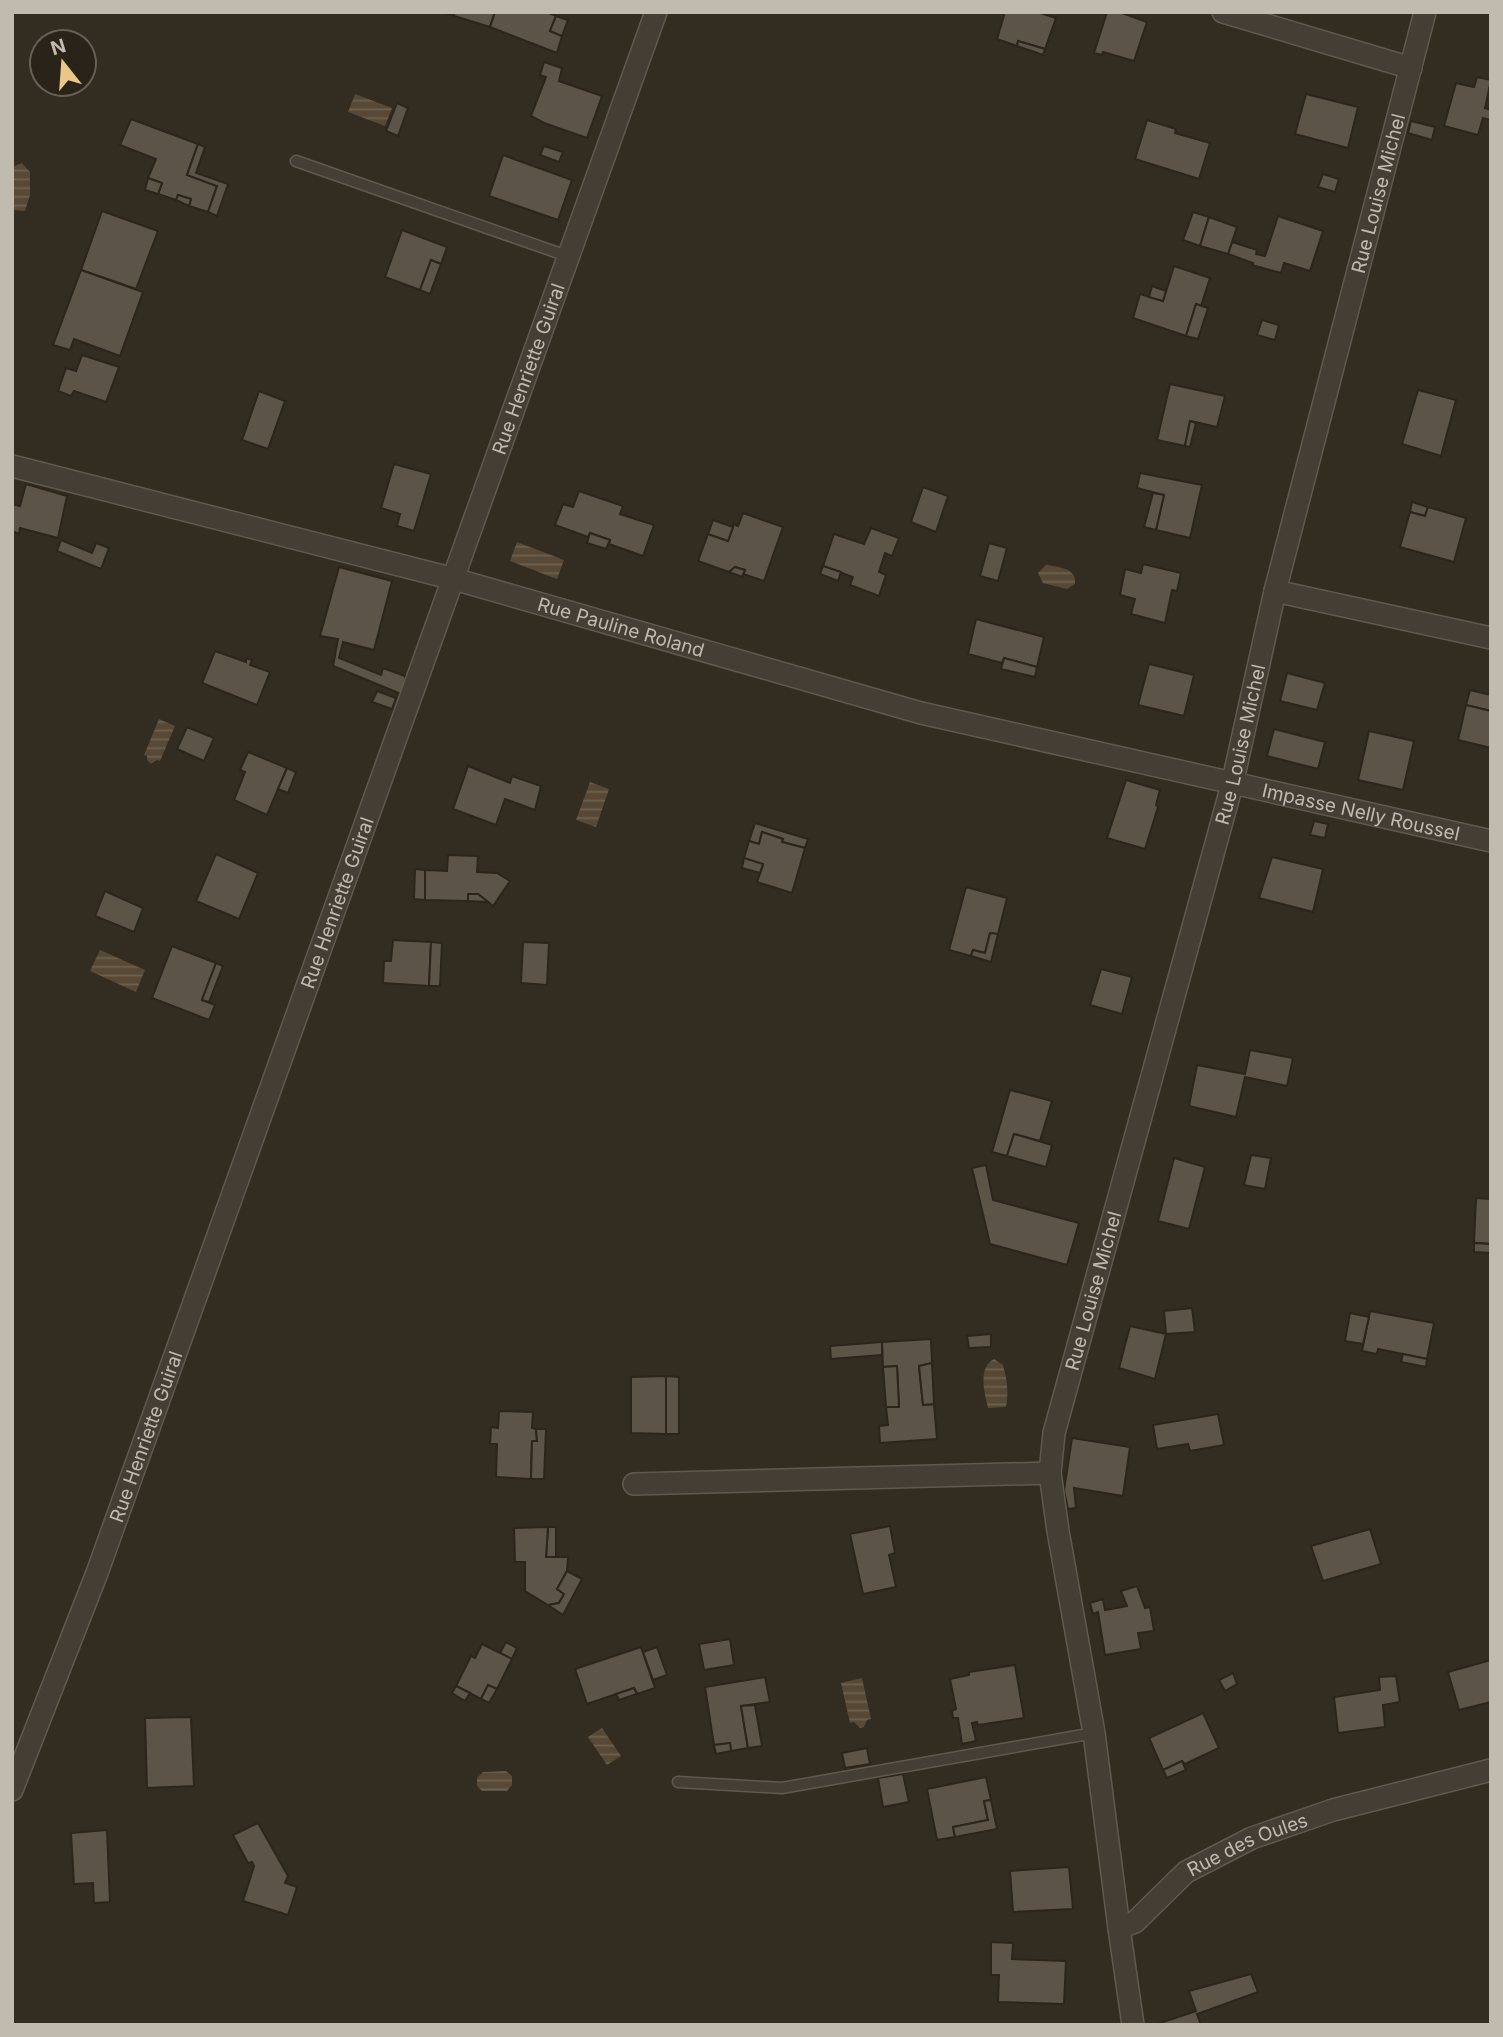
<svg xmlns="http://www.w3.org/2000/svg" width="1503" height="2037" font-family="Inter,sans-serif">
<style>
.water{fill:url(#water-rules)}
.building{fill:#5d5448;stroke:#2b251c;stroke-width:2}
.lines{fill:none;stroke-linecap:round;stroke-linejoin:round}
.service-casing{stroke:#5f594f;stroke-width:13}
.minor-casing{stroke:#5f594f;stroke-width:24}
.service{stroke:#443e35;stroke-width:10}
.minor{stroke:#443e35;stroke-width:21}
.labels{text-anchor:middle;stroke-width:6;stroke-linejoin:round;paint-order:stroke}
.street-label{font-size:19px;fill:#c1baaf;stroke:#29231a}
</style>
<defs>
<pattern id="water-rules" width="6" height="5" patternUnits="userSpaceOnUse" patternTransform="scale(1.75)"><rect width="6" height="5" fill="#574935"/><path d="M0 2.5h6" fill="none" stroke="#6d6150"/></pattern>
</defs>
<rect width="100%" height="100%" fill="#332c21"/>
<g class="water">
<polygon points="355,94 392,108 385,126 348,112"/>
<polygon points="22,163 30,172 30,195 25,211 12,210 12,167"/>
<polygon points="517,542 564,560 557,579 510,561"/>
<path d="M1046,565C1059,567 1077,568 1075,584L1067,589L1043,583L1038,573Z"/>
<polygon points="159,719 175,726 160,761 157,760 151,764 147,760 147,756 144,755"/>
<polygon points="590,782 609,789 596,827 576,820"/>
<polygon points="100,950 145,970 136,992 90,971"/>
<path d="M994,1359L1003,1365C1007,1379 1009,1393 1006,1407L988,1408C984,1391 978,1367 994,1359Z"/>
<polygon points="862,1678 871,1719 867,1720 864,1727 860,1728 854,1722 850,1723 841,1683"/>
<polygon points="602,1728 621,1756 607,1765 588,1737"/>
<polygon points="506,1771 512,1776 512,1785 507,1791 482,1791 477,1786 477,1778 483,1772"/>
</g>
<g class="building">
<polygon points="441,12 454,15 455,12 495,12 490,27"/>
<polygon points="495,12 547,12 556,16 550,31 562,36 557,53 490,27"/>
<polygon points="1005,12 1037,12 1056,18 1045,49 1018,41 1017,46 997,39"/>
<polygon points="1107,12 1119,12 1147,22 1134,61 1103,52 1102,55 1094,53"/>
<polygon points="556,16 568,20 562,36 550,31"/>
<polygon points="1018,41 1045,49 1043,55 1017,46"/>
<polygon points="544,62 562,68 559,81 602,96 587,138 544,123 531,116 546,77 540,75"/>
<polygon points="1477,77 1491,80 1485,108 1491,110 1490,120 1483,118 1478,135 1444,126 1456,83 1474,87"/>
<polygon points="1306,94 1358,107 1348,148 1295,134"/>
<polygon points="397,103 408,108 398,136 386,131"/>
<polygon points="131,119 198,144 187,175 217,186 208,212 189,206 191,199 178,195 176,200 158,194 162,183 148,178 156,159 120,145"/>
<polygon points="1147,120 1176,129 1175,133 1210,143 1199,179 1135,159"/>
<polygon points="1411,121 1435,127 1432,140 1408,133"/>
<polygon points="198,144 205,147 196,173 228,184 217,216 208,212 217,186 187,175"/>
<polygon points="544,146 563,152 559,162 540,155"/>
<polygon points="503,155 572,180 558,220 489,196"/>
<polygon points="1323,174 1339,179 1335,192 1318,187"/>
<polygon points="148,178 162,183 158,194 145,190"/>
<polygon points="178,195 191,199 189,206 176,200"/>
<polygon points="102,211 158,231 136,289 81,270"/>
<polygon points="1193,212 1209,217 1200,246 1183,240"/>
<polygon points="1278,216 1323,231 1310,271 1284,263 1281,273 1252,265 1253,263 1228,254 1232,242 1257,250 1256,254 1265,256"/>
<polygon points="1209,217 1237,227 1228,254 1200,246"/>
<polygon points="402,230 447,247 441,264 431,260 420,290 385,277"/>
<polygon points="431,260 441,264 430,294 420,290"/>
<polygon points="1174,266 1210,278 1201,306 1196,304 1186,336 1133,318 1140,294 1163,301"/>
<polygon points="81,270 143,292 120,356 74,339 70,350 53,345"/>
<polygon points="1152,286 1166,291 1163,301 1149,297"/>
<polygon points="1196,304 1208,308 1198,339 1186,336"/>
<polygon points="1262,320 1279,325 1275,340 1257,335"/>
<polygon points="82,355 119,367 106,402 74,391 71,396 58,391 66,368 76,371"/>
<polygon points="1170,384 1225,396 1217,427 1190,421 1185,446 1157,440"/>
<polygon points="1418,390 1456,400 1441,456 1402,444"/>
<polygon points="259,391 285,401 268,449 242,440"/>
<polygon points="1190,421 1196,423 1190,447 1185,446"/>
<polygon points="394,464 431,474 414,531 397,526 400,514 381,508"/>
<polygon points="1140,473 1202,485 1190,538 1156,530 1164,495 1137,488"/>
<polygon points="26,484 67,496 58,538 20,528 19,534 12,531 12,504 20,506"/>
<polygon points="923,487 948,496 936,532 911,522"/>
<polygon points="579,491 623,506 620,514 654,525 643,556 609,544 610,540 590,533 588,537 555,525 563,504 573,507"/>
<polygon points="1153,493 1164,495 1156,530 1144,527"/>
<polygon points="1412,502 1428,507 1425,516 1410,512"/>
<polygon points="1428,507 1466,518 1454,562 1400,547 1410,512 1425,516"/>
<polygon points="743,513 783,527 764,581 743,574 745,570 735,567 729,572 698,561 708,534 728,541 734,524 738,526"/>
<polygon points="713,520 733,527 728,541 708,534"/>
<polygon points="871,528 899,538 892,556 885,553 879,572 886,575 879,596 850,585 853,577 823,566 834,534 864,544"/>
<polygon points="590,533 610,540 606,549 587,543"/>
<polygon points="61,540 92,553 96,543 109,548 101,569 57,551"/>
<polygon points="989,543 1007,548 998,581 980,576"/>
<polygon points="1143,564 1181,573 1177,591 1172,590 1165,623 1131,614 1135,599 1120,595 1125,569 1141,573"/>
<polygon points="823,566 841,572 838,581 820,574"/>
<polygon points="339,567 392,581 374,650 343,642 339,658 381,675 383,668 405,676 406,682 401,694 333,666 338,639 320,636"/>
<polygon points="735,567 745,570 742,577 729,572"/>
<polygon points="976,619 1044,637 1037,667 1004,658 1002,663 968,654"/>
<polygon points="215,651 246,662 246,658 252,660 250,665 270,672 257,705 202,683"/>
<polygon points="1004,658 1037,667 1035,677 1001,669"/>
<polygon points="1149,664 1194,675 1184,716 1138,705"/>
<polygon points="1287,673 1325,683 1317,710 1280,701"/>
<polygon points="1470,690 1491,695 1491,711 1466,705"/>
<polygon points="377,691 396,698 392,709 372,702"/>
<polygon points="1466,705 1491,711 1491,748 1458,740"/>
<polygon points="187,727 214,738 204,761 177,749"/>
<polygon points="1274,729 1325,742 1318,769 1267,756"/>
<polygon points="1369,731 1414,741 1403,790 1358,780"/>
<polygon points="248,752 287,768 267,815 234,800 245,772 240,770"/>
<polygon points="468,766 510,783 512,776 541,786 535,810 505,799 496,825 453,809"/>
<polygon points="287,768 296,772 288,793 278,789"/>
<polygon points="1126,780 1160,790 1156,805 1158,807 1145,849 1107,838"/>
<polygon points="1314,821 1328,824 1325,838 1310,835"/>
<polygon points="755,823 808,839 805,848 782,842 783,839 762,832 759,844 749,841"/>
<polygon points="762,832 783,839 782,842 805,848 792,893 757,882 763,865 744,858 749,841 759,844"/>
<polygon points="216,854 258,873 239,919 196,901"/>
<polygon points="448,855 478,856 477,872 497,873 510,881 493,906 478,894 468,894 468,901 425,900 425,870 447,871"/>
<polygon points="1272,857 1323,869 1313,912 1259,898"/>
<polygon points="744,858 763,864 760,873 742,868"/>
<polygon points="415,869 425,870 425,900 414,899"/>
<polygon points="966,887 1007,898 998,934 990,933 985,953 973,950 971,956 949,950"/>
<polygon points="105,891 143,908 134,932 95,916"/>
<polygon points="468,894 478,894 488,902 468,901"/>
<polygon points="990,933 998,934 991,962 971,956 973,950 985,953"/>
<polygon points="393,940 431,942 429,986 383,983 384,961 391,961"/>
<polygon points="431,942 442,943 440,986 429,986"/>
<polygon points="523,942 549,943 547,985 521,983"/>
<polygon points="172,946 216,963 202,1000 215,1005 209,1020 152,998"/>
<polygon points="216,963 223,966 209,1002 202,1000"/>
<polygon points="1101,969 1132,977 1122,1014 1090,1005"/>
<polygon points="1250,1050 1293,1058 1287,1086 1245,1077 1236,1117 1189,1106 1197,1065 1245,1074"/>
<polygon points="1010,1090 1052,1101 1040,1141 1014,1134 1007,1156 992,1152"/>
<polygon points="1014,1134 1052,1145 1046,1167 1007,1156"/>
<polygon points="1251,1155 1271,1158 1265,1189 1244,1185"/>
<polygon points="1174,1158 1205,1167 1189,1229 1158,1221"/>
<polygon points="986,1165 993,1200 1079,1223 1067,1265 990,1244 972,1168"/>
<polygon points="1476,1198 1491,1199 1491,1244 1474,1243"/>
<polygon points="1474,1243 1491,1244 1491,1253 1474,1252"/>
<polygon points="1192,1308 1195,1332 1166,1334 1164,1311"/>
<polygon points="1370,1311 1434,1323 1427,1359 1378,1349 1377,1354 1362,1351"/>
<polygon points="1350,1313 1369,1317 1363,1344 1345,1341"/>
<polygon points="1130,1326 1166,1334 1155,1379 1119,1368"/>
<polygon points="991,1334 991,1347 969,1348 967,1336"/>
<polygon points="931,1339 932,1363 919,1366 923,1405 934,1404 937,1439 880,1443 879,1426 888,1425 886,1407 899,1407 897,1366 883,1367 882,1342"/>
<polygon points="882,1342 882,1355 831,1359 830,1346"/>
<polygon points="1403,1354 1427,1359 1426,1367 1401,1362"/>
<polygon points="932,1363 934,1404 923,1405 919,1366"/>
<polygon points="897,1366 899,1407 886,1407 883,1367"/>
<polygon points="666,1376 679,1377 679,1434 666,1434"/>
<polygon points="666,1376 666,1434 631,1433 631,1377"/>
<polygon points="499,1411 533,1412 532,1428 536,1429 537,1441 532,1441 531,1479 496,1477 497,1444 490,1444 491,1427 498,1428"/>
<polygon points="1218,1414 1224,1445 1190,1451 1188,1444 1157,1449 1153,1425"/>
<polygon points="536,1429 546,1429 544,1479 531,1479 532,1441 537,1441"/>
<polygon points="1072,1438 1130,1447 1123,1496 1074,1488 1076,1508 1068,1509 1064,1490"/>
<polygon points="890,1526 895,1553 889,1555 896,1587 863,1594 850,1534"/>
<polygon points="548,1527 556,1527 556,1557 546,1557"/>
<polygon points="548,1527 546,1557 568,1557 567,1571 557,1589 564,1594 559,1603 548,1605 525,1591 525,1562 515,1562 514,1528"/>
<polygon points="1370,1529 1381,1564 1323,1581 1311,1546"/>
<polygon points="567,1571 582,1579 563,1615 548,1605 559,1603 564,1594 557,1589"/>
<polygon points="1137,1586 1145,1608 1150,1607 1154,1631 1138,1633 1141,1649 1105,1655 1098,1612 1093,1614 1090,1603 1103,1599 1105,1610 1127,1606 1121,1591"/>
<polygon points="730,1639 734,1665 704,1670 699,1644"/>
<polygon points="506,1642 517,1648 512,1659 500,1653"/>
<polygon points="482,1644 512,1659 497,1689 488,1685 481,1699 456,1686 471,1656 475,1658"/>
<polygon points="641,1647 655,1688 637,1694 634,1688 587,1704 575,1669"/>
<polygon points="657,1647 667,1675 653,1680 643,1652"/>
<polygon points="1491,1660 1491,1702 1459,1710 1448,1672"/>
<polygon points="1015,1665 1024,1718 978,1725 977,1722 972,1723 976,1741 962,1744 958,1718 953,1718 952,1711 956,1709 950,1679 969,1675 969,1672"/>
<polygon points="1233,1673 1237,1684 1225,1691 1219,1680"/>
<polygon points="1396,1676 1400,1702 1383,1705 1385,1727 1338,1733 1334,1697 1380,1690 1379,1677"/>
<polygon points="765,1677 770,1702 741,1706 748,1748 731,1751 730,1743 714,1745 705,1687"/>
<polygon points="488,1685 497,1689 489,1703 481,1699"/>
<polygon points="456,1686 470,1693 465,1701 452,1693"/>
<polygon points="634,1688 637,1694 619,1700 616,1694"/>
<polygon points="755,1705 762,1746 748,1748 741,1706"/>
<polygon points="1203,1713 1219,1748 1185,1764 1182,1761 1163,1770 1149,1738"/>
<polygon points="191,1717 194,1786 147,1788 145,1718"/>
<polygon points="730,1743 731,1751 716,1754 714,1745"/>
<polygon points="867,1748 870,1764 845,1768 842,1753"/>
<polygon points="1182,1761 1186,1770 1167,1778 1163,1770"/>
<polygon points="903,1774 909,1802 883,1807 878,1778"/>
<polygon points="986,1777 991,1800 984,1801 988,1820 953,1827 955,1837 937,1840 927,1789"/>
<polygon points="991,1800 997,1829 955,1837 953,1827 988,1820 984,1801"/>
<polygon points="258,1823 288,1876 285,1883 297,1887 288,1915 243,1901 254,1866 252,1862 248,1863 233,1835"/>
<polygon points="107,1830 110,1902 94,1903 93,1883 74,1884 71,1833"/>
<polygon points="1069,1867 1073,1909 1013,1912 1010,1871"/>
<polygon points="991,1942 1013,1943 1012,1959 1066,1961 1064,2004 998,2002 999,1975 991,1975"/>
<polygon points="1251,1974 1258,1992 1197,2014 1201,2025 1154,2025 1196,2011 1189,1991"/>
</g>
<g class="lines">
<g class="service-casing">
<g id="service">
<polyline points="296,161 567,256"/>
<polyline points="678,1782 782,1788 1094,1733"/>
</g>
</g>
<g class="minor-casing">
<g id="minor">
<polyline points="1223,12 1411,68"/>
<path id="s1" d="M12,466L454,579L921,713L1491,841"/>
<polyline points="1275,591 1491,638"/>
<polyline points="634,1484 1050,1473"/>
<path id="s2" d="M12,1790L97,1573L656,12"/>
<path id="s3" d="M1119,1928L1094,1733L1058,1531L1050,1473L1054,1433L1232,785L1275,591L1425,12"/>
<path id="s4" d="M1133,2025L1119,1928L1135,1922L1186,1872L1252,1838L1333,1810L1491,1770"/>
</g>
</g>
<use href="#service" class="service"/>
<use href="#minor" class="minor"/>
</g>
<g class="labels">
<g class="street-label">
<text dy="7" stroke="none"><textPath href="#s3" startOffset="1782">Rue Louise Michel</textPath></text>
<text dy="7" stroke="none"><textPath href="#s2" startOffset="1512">Rue Henriette Guiral</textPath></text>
<text dy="7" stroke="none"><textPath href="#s1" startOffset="630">Rue Pauline Roland</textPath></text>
<text dy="7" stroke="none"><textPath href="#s3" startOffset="1214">Rue Louise Michel</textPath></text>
<text dy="7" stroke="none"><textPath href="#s1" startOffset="1393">Impasse Nelly Roussel</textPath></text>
<text dy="7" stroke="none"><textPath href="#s2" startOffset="945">Rue Henriette Guiral</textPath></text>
<text dy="7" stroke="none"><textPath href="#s3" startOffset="648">Rue Louise Michel</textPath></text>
<text dy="7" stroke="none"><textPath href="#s2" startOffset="378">Rue Henriette Guiral</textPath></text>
<text dy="7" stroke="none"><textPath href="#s4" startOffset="254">Rue des Oules</textPath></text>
</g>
</g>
<rect width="1503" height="2037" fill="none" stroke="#c1baaf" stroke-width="28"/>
<g transform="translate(63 63) rotate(343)"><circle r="33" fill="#29231a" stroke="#665f56" stroke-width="2"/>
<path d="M0-5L12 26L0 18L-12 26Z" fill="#ebc68a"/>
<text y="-10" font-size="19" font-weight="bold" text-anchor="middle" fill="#c1baaf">N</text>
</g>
</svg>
